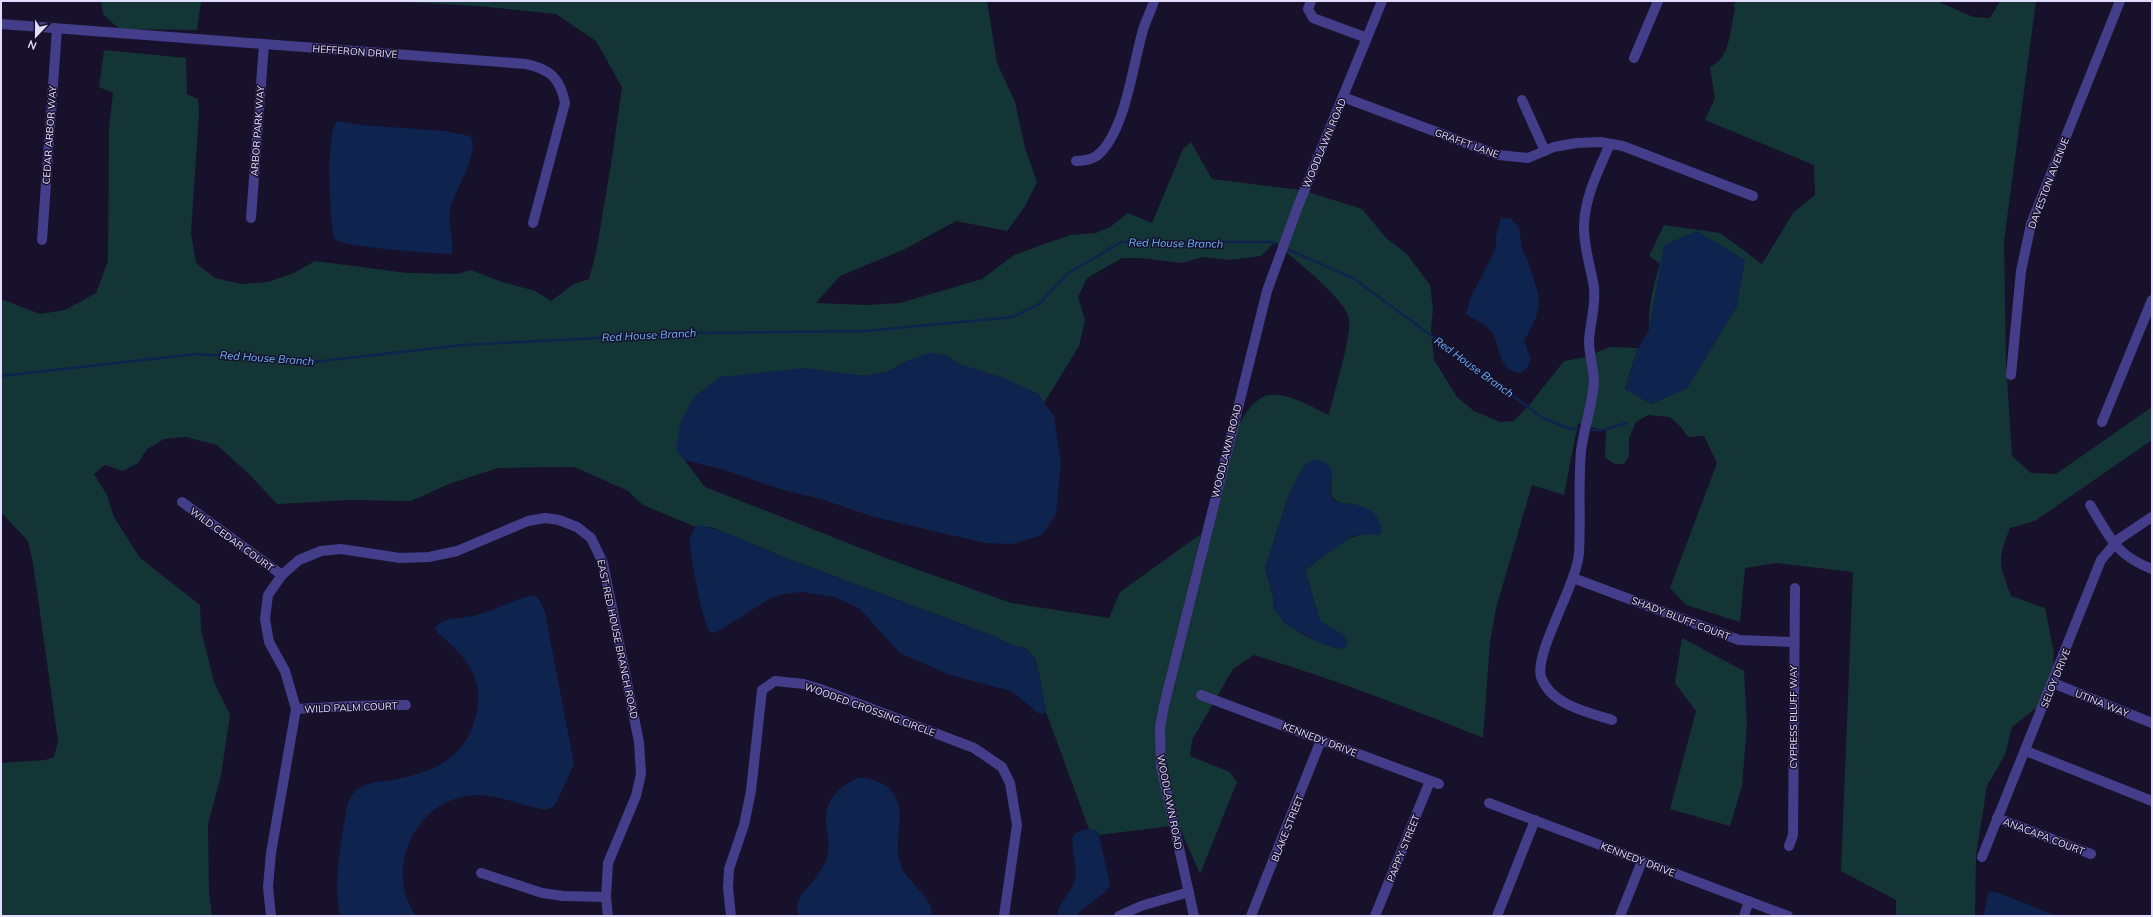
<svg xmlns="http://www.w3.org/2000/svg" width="2153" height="917" font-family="Mulish,sans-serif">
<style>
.green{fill:#143535;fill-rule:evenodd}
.water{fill:#0e234e}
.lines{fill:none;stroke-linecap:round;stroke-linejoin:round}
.stream{stroke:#0e234e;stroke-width:2.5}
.minor{stroke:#443d8a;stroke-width:10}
.labels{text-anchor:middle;stroke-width:3;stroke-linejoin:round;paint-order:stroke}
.street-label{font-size:10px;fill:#e2dcff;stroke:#17112b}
.water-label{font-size:11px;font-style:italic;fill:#6bb3fe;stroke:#17112b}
</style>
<rect width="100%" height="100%" fill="#17112b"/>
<g class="green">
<polygon points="101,1 201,1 197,30 119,29 103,14"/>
<polygon points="388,1 987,1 997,63 1015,102 1025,148 1037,182 1024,208 1007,231 956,221 905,249 840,276 816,303 866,305 900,303 982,279 1014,255 1070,235 1096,233 1110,227 1128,213 1152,223 1183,149 1191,142 1212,179 1300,190 1279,245 1275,242 1261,256 1229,260 1203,257 1182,263 1141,258 1122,258 1087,278 1078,297 1085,320 1079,346 1044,403 1038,394 959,364 945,355 907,361 889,371 864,376 839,373 676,449 705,487 891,560 1011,603 1109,618 1120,592 1201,534 1156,727 1157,768 1170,826 1099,835 1097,831 1089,829 1046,712 1035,659 1025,648 1014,646 991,635 791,560 711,527 696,527 643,505 628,491 575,467 498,468 449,484 411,501 351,500 277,504 249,474 217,445 186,437 164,439 147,449 138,463 123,471 105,465 94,474 107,495 114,517 140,558 200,605 201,630 214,682 230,715 221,775 208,824 209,892 212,916 1,916 1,763 45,760 54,757 58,741 33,563 28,541 1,512 1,299 40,314 65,310 96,293 108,261 109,128 113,93 99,87 104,50 186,58 187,94 198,99 199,113 191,233 196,263 215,278 241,284 268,282 294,273 315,261 407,273 458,274 471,270 499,281 535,291 551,301 574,284 589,279 596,253 612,158 622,87 596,41 556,14 479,6"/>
<path d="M1740,1H1937L1973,17L1990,18L2000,1H2036L2004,241L2006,362L2012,456L2031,473L2056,474L2152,407V440L2035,521L2010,528C1997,561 1999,564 2011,596L2045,608L2054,653L2052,679L2042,703L2012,727L2005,755L1987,786L1976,855L1975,916H1896V900L1841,871L1853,572L1776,563L1745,568L1740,622L1686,605L1670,588L1717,463L1704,436L1688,437L1680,426L1670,417L1648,415L1636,422L1629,438V456L1624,464H1615L1605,458L1606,431L1578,423L1564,495L1532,485L1496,608L1490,642L1483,738C1408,707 1332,679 1254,655L1233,669L1192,740L1190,756L1230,772L1237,782L1200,874L1179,826L1165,765L1164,727L1236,429C1243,418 1249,405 1261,398C1279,387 1312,407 1329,415C1333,396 1352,336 1349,319C1346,300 1301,265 1285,251L1308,192L1362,209L1387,239L1406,253L1430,285L1433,309L1431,329L1434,360L1457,397L1474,411L1500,422L1514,421L1530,404L1564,361L1586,357L1610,347L1638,348L1625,388L1651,404L1687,388L1737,306L1665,245L1649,330C1648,307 1653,286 1660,264L1649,256L1664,225L1720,233L1762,264L1793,213L1815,195L1814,165L1705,120L1715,98L1710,67C1731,58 1730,28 1735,9L1733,4ZM1332,479C1324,511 1353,501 1372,514C1376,517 1379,523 1381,528L1347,539L1305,570L1320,621L1343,635L1340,649L1320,643L1304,635L1286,624L1273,608V596L1265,569L1287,500L1296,481Z"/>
<polygon points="1682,638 1744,671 1747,725 1742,786 1730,826 1670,809 1696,711 1675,683"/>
</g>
<g class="water">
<path d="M337,121L361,125L445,131L470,136C481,148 457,189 452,202C445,220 456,244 451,254C431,253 347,248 334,239C330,218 325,135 337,121Z"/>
<path d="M1501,218H1510L1519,227L1522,249L1527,258L1538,293L1539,306L1535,320L1524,341L1531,359L1527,368L1521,373C1495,371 1501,341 1490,330C1484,323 1473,319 1466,314L1470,299L1496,248V236Z"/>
<polygon points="1697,231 1745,260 1737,306 1687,388 1651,404 1625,389 1638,348 1649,330 1664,245"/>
<polygon points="929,353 945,355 959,364 1001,377 1038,394 1054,416 1061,464 1056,514 1042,535 1012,544 986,543 937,532 871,516 821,499 783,490 721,469 684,460 676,449 681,420 695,396 720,377 805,368 864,376 889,371 907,361"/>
<path d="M1316,459L1326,463L1332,469C1332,482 1326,492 1336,502C1356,504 1380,505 1381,532L1379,535L1363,534L1352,536L1305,570L1320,621L1343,635L1348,642L1346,647L1340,649L1320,643L1286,624L1273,608V596L1265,569L1287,500L1296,481L1305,464Z"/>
<path d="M701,525L734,536L791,560L991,635L1014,646L1025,648L1033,656L1040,676L1046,712L1042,714L1038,713L1011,691L950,675L900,653L860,609L835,597L801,592L785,594L773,597L715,633L710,632C703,623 688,549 690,538C691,534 693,530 696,527Z"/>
<path d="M535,595L540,601L545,612L574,764L557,801L553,807L545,810C523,806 499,795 476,795C417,797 382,868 416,916H340C334,884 339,854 344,823C346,814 346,801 353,794C363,782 378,782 392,780C435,772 468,758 477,711C484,674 462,654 437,632L435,628C445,616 459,619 473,616C494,611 513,599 535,595Z"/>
<path d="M861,777C874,780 888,783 895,796C907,817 892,842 901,865C907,884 933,895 932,916H800C790,901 809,888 816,877C822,869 827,861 828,852C830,843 827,834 826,825C824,800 839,785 861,777Z"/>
<path d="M1089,829L1097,831L1099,835L1110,884L1107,890L1075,916H1057C1058,902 1071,894 1075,880C1078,868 1070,844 1073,837C1076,831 1083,830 1089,829Z"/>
<polygon points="1989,891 1999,893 2057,916 1983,916"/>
</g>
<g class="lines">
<g class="stream">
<polyline points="1289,250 1353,278 1543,418 1570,429 1578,429"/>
<polyline points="1,376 196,354 313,362 463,345 693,333 866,331 1013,317 1039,304 1067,274 1121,242 1271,242 1275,244"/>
<polyline points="1592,430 1603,430 1627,423"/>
</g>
<g class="minor">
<polyline points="1311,1 1308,9 1313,18 1367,38"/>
<path d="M1,24L526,64C550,69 560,78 565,103L533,223"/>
<polyline points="1634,58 1658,1"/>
<polyline points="1343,97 1498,155 1528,158 1554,147 1576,143 1600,142 1623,146 1753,196"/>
<polyline points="1522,100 1545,151"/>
<path d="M1610,144C1599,169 1585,196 1584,225C1583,246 1591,267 1594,288C1596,306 1590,323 1589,341C1589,355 1594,369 1594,383C1592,406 1584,428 1581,451C1578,486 1581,519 1579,553C1577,584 1534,653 1541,677C1551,705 1587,712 1612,720"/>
<path d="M1076,161C1085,161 1095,159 1101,152C1126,126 1133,64 1143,30C1146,20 1151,11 1154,1"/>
<polyline points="251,218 264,44"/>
<polyline points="42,240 57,29"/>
<polyline points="2011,375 2021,271 2031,224 2120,1"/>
<polyline points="2102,422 2152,300"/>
<polyline points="182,502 282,575"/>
<path d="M2090,505C2110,537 2115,555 2152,569"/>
<polyline points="1573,578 1739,640 1793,642"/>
<polyline points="2053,683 2152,723"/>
<polyline points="1201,695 1439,784"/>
<polyline points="296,709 351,706 406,705"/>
<polyline points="2026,751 2152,801"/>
<polyline points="1489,803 1788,916"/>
<polyline points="1997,818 2091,854"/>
<polyline points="1789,846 1793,835 1795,588"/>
<polyline points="1982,857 2101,560 2119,539 2152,517"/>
<polyline points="481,873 542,893 563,896 606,897"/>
<polyline points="271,916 268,887 271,853 296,709 285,671 269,642 265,619 268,595 282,575 299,560 321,551 341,549 400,558 429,557 457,551 528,521 545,518 559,520 577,527 591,538 603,563 639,742 641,774 636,796 608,863 606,897 608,916"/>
<polyline points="731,916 728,888 729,869 744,825 751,791 762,690 775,681 804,684 820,689 974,748 1002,767 1010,783 1017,825 1004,916"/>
<polyline points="1119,916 1141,906 1189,892"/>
<polyline points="1194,916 1161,766 1160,727 1164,706 1267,291 1298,206 1382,1"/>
<polyline points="1251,916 1321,740"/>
<polyline points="1375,916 1430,781"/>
<polyline points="1497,916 1535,820"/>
<polyline points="1620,916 1642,861"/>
<polyline points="1744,916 1749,901"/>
</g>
</g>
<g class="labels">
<g class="street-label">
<text transform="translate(355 51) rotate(4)" y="4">HEFFERON DRIVE</text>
<text transform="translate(257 131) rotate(-86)" y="4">ARBOR PARK WAY</text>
<text transform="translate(49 135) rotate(-86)" y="4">CEDAR ARBOR WAY</text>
<text transform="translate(1324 143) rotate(-67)" y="4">WOODLAWN ROAD</text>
<text transform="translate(1467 143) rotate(20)" y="4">GRAFFT LANE</text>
<text transform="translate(2048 183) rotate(-69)" y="4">DAVESTON AVENUE</text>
<text transform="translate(1226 451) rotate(-76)" y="4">WOODLAWN ROAD</text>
<text transform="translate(232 539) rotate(36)" y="4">WILD CEDAR COURT</text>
<text transform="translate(1681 618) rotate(21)" y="4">SHADY BLUFF COURT</text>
<text transform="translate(618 639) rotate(78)" y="4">EAST RED HOUSE BRANCH ROAD</text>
<text transform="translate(2055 678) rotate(-68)" y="4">SELOY DRIVE</text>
<text transform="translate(2102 703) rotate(22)" y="4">UTINA WAY</text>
<text transform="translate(351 707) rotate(-2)" y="4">WILD PALM COURT</text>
<text transform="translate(870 709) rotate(20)" y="4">WOODED CROSSING CIRCLE</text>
<text transform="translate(1793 717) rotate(-90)" y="4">CYPRESS BLUFF WAY</text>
<text transform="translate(1320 739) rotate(21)" y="4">KENNEDY DRIVE</text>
<text transform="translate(1170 802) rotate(79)" y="4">WOODLAWN ROAD</text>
<text transform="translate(1287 828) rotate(-68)" y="4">BLAKE STREET</text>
<text transform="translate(2044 836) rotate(21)" y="4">ANACAPA COURT</text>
<text transform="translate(1403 848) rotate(-68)" y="4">PAPPY STREET</text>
<text transform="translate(1638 859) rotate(21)" y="4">KENNEDY DRIVE</text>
</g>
<g class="water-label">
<text transform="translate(1176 243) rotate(1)" y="4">Red House Branch</text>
<text transform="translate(649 335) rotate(-3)" y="4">Red House Branch</text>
<text transform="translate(267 358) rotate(4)" y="4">Red House Branch</text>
<text transform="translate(1474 367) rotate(36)" y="4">Red House Branch</text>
</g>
</g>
<rect width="2153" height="917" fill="none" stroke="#e2dcff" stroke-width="4"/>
<g transform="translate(36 36) rotate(202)" stroke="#17112b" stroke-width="3" paint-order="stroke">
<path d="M0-3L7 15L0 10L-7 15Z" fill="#e2dcff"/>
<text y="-6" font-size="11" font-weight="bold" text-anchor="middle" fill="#e2dcff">N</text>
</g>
</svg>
